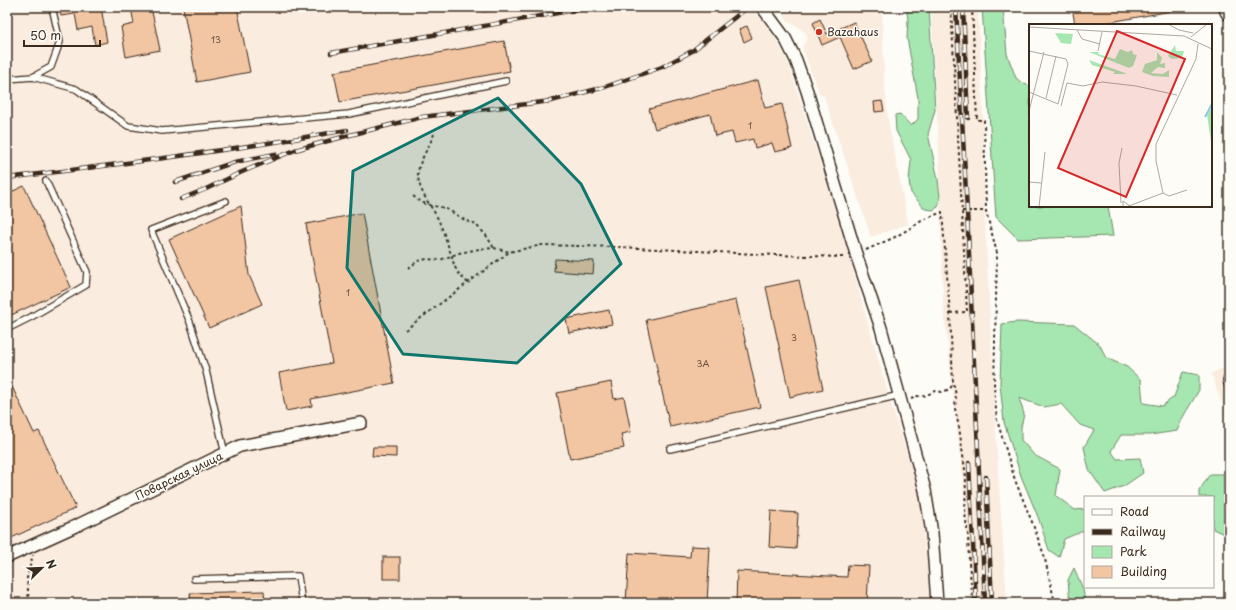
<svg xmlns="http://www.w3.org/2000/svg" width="1236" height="610" font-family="'Playpen Sans',sans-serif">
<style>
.built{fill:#faecde}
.green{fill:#a6e7b1;stroke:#708868}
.building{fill:#f3c6a3;stroke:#3b2a1e}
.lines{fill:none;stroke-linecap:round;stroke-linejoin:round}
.service-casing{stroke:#3b2a1e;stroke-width:8}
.minor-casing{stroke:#3b2a1e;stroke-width:14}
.secondary-casing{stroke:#3b2a1e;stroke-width:19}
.path{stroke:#3b2a1e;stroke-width:2;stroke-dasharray:3 3;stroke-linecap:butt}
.service{stroke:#fdfcf7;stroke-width:5.5}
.minor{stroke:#fdfcf7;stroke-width:11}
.secondary{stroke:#fdfcf7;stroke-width:16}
.rail-casing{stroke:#3b2a1e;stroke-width:4.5}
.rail{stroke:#fdfcf7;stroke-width:3;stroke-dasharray:9;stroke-linecap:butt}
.marked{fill:#0f766e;fill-opacity:0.2;stroke:#0f766e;stroke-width:3;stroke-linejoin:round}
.poi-dot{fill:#c8321e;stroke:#fdfcf7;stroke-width:1.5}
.labels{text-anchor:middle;stroke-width:3;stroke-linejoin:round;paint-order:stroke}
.number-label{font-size:9px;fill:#69513f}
.poi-label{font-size:11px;fill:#3b2a1e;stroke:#fdfcf7;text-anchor:start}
.street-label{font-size:11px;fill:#3b2a1e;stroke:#fdfcf7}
.inset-river{fill:none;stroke:#8ac9eb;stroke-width:2}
.inset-road{fill:none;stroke:#afa8a0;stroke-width:1}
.view{fill:#d62828;fill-opacity:0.15;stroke:#d62828;stroke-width:2}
.inset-edge{fill:none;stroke:#3b2a1e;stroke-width:2}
</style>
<rect width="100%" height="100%" fill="#fdfcf7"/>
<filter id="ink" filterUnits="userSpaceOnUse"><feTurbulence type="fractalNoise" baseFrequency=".025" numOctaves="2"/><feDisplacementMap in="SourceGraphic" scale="8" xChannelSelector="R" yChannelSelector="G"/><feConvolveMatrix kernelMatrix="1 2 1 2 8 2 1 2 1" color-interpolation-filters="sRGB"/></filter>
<g filter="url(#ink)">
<g class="built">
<polygon points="7,7 752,7 775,38 788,62 844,239 891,404 919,492 923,522 929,593 931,603 7,603"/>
<polygon points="779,7 882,7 884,78 888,120 908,224 871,237 824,96 820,95 802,47 808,38 805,32 797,26 788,22"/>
<polygon points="931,7 978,7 983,112 984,204 998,472 1007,603 971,603 963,478 943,303 939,152"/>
<polygon points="1229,366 1229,423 1211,373"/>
</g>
<g class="green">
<polygon points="906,7 929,7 935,110 928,134 938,179 940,198 938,207 933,210 925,209 911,193 909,181 911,160 904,146 896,131 895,115 900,114 911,126 918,119 918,98 907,38 908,19"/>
<polygon points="982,7 1003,7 1007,54 1016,78 1022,83 1030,86 1030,206 1108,206 1113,236 1018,239 996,217"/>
<polygon points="1017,322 1074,324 1100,345 1106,358 1127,367 1141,380 1143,403 1162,406 1174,397 1183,372 1199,375 1199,390 1183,417 1177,431 1150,435 1121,435 1111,451 1117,459 1140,458 1143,473 1124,486 1105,493 1089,470 1084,447 1094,430 1080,425 1061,404 1044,407 1019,398 1024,414 1021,427 1021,440 1034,455 1060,469 1056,496 1075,510 1085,509 1085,532 1083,531 1064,539 1059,557 1049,550 1038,517 1021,476 1004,422 1000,384 1002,324"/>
<polygon points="1210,474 1229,474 1229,550 1226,535 1213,529 1213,497 1199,497 1199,491"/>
<polygon points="1074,568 1083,589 1085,603 1070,603 1068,580"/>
</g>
<g class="building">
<polygon points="60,7 101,7 107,42 95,45 92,27 78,30 75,14 61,16"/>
<polygon points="131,7 151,7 160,50 126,57 121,27 134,24"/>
<polygon points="183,7 237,7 250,72 197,82"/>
<polygon points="1072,7 1170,7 1171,11 1094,25 1075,25"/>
<polygon points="820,19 827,34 854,22 872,61 854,69 840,37 822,45 813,23"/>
<polygon points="747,26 752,38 744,42 739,29"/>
<polygon points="504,41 510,71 340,102 334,72"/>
<polygon points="758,80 765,108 782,104 792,148 775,152 772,143 755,148 753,139 735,143 732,132 715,136 710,114 655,129 649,109"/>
<polygon points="882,101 884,111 875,112 874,102"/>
<polygon points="24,186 71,287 7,317 7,194"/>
<polygon points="241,206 249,275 262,304 209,328 169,239"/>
<polygon points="362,213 394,383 311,399 312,406 286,411 279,373 332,363 306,224"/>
<polygon points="555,259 594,261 593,274 554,271"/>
<polygon points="799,280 823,389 790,397 766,287"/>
<polygon points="736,300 760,407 670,427 646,320"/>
<polygon points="609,310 612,324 569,333 566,319"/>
<polygon points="7,376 34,433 39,431 76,508 7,540"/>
<polygon points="611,382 614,399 624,397 631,432 621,434 624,448 570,459 557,393"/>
<polygon points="373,447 396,447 396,457 372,456"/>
<polygon points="771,511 798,513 796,549 769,547"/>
<polygon points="691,546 710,547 707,603 626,603 629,553 690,557"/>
<rect x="383" y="557" width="17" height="22"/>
<polygon points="848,565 869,566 867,603 736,603 737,571 847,577"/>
<polygon points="264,591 265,603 191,603 190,593"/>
</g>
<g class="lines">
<g class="service-casing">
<g id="service">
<polyline points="33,77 51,67 60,42 52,7"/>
<polyline points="7,79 33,77 76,89 128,126 162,131 349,114 506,81"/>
<polyline points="7,329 31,317 86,285 87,272 46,181"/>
<polyline points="1229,378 1226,380 1229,389"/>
<polyline points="670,449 900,395"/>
<polyline points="225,454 206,371 190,322 151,230 226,201"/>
<polyline points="194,579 298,576 302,603"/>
</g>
</g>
<g class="minor-casing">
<g id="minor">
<polyline points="762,7 785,38 796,60 807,91 856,254 881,328 925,490 932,533 937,603"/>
<polyline points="7,557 80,524 240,446 361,423"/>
</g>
</g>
<g class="secondary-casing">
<polyline id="secondary" points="1227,7 1229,12"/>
</g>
<g class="path">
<polyline points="972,7 977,120 984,120 986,211 997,253 994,387 997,420 1015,480 1032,522 1044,555 1055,603"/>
<path d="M434,134C430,146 418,162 418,174C418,191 431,205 438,219C443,230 447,243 451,254C453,259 453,264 456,269C459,275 463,278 468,283"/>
<path d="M413,196C418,200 423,204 430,205C435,207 441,206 446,209C453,212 467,223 474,223L486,235L494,248"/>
<polyline points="962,211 986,211"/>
<polyline points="866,250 893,238 909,229 923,220 942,212 950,313 953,382 956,395 955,409 959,427 966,477 965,514 968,535 969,563 973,603"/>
<polyline points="408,268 418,261 427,259 440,260 459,253 479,249 494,248 509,252"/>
<polyline points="950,313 967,312 962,211 951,7"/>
<polyline points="405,330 509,252 542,245 618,247 776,255 843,257 847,257"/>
<polyline points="911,399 918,396 924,396 936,391 942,392 950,389 953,383"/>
<polyline points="29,603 27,578 33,555"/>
</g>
<use href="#service" class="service"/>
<use href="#minor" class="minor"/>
<use href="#secondary" class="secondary"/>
<g class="rail-casing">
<g id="rail">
<polyline points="956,7 967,211 985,603"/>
<polyline points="963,7 968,118"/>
<polyline points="484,10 503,7"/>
<polyline points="331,53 569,11 583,7"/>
<path d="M7,178C121,164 234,150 347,130"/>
<polyline points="175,182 235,162 275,154"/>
<polyline points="181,199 206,189 242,172 295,150 350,135 422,117 551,101 605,87 662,67 692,51 748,7"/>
<polyline points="969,463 976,603"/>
<polyline points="986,477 992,603"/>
</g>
</g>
<use href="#rail" class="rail"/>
</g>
</g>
<path class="marked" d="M498,98L581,184L621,264L517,363L403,354L347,268L353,171Z"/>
<circle class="poi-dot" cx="819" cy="32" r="4"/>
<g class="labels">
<g class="number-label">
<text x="216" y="43">13</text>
<text x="750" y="129">1</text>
<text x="348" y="296">1</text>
<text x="794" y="341">3</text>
<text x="703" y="367">3А</text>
</g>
<g class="poi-label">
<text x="827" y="36">Bazahaus</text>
</g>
<g class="street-label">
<text transform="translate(179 476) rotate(-26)" y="4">Поварская улица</text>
</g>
</g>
<g transform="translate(1029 24)">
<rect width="183" height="183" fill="#fdfcf7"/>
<path d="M26,9L44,10L42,20L32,19ZM146,21L147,27H155L153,34L143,35L139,32ZM91,25L99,28L103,26L104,30L108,31L104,42L100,44L60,28H70L69,30L86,35ZM128,28L133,34L131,40L136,39V44L129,43L122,49L134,50L140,46V53L124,52L113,48L116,40L128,36ZM60,36L96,49L97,50H84L86,48L63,41ZM183,83V124L178,91Z" fill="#a6e7b1"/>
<path class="inset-river" d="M176,93L183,80"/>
<path class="inset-road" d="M139,0L150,6L164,9M0,3L155,12L183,25M48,6L53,15L71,20M162,13L178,0M0,27L37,35L39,40L29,80L0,68M69,27L73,8M17,74L27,32M32,82L38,59L54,62L73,58L107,62L148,71M0,87L15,28M0,158L12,159M134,169L127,137V120L167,35L169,20M134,169L140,172L158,166M92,179L90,139L93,124M10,183L16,128M94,183V177L101,182M97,183L134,169"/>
<path class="view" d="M88,7L156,35L97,173L29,144Z"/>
<rect width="183" height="183" class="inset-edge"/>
</g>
<rect width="1236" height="610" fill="none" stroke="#fdfcf7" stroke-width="24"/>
<rect x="12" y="12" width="1212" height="586" fill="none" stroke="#3b2a1e" stroke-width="1.5" filter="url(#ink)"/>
<rect x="1084" y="496" width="130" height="92" fill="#fdfcf7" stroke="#afa8a0"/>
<rect x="1092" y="509" width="20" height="6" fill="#fdfcf7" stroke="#afa8a0"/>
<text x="1120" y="516" font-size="12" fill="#3b2a1e">Road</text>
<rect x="1092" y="529" width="20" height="6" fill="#3b2a1e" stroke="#afa8a0"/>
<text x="1120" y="536" font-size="12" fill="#3b2a1e">Railway</text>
<rect x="1092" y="546" width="20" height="12" fill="#a6e7b1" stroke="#afa8a0"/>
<text x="1120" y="556" font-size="12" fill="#3b2a1e">Park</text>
<rect x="1092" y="566" width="20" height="12" fill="#f3c6a3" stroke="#afa8a0"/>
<text x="1120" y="576" font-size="12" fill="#3b2a1e">Building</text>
<g transform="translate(42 568) rotate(67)" stroke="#fdfcf7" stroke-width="3" paint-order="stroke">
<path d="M0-3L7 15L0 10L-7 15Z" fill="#3b2a1e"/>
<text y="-6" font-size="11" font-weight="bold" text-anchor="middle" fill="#3b2a1e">N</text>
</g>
<path d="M24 40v6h76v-6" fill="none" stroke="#3b2a1e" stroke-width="2"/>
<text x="30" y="40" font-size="12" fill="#3b2a1e" stroke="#fdfcf7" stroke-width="3" paint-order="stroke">50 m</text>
</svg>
